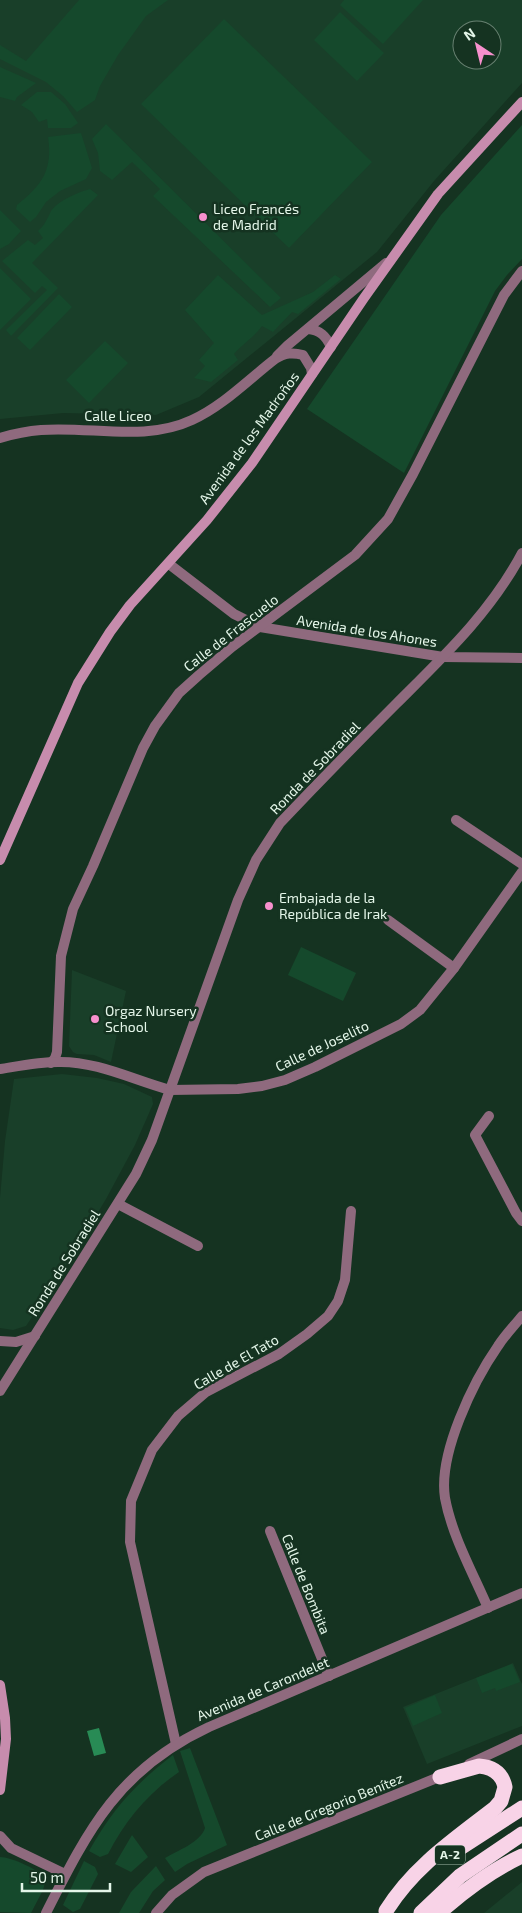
<svg xmlns="http://www.w3.org/2000/svg" width="522" height="1913" font-family="'Exo 2',sans-serif">
<style>
.built{fill:#193f29;fill-rule:evenodd}
.green{fill:#15492c}
.water{fill:#288b55}
.lines{fill:none;stroke-linecap:round;stroke-linejoin:round}
.street{stroke:#8f6a7e;stroke-width:10}
.secondary{stroke:#c78cad;stroke-width:10}
.highway{stroke:#f8d3e7;stroke-width:15}
.poi-dot{fill:#f790cd;stroke:#153321;stroke-width:2}
.labels{text-anchor:middle;stroke-width:5;stroke-linejoin:round;paint-order:stroke}
.shield{fill:#153321;stroke:#a6bcad;stroke-width:1}
.shield-label{font-size:12px;font-weight:bold;fill:#e4f6e9}
.poi-label{font-size:14px;fill:#e4f6e9;stroke:#153321;text-anchor:start}
.street-label{font-size:14px;fill:#e4f6e9;stroke:#153321}
</style>
<rect width="100%" height="100%" fill="#153321"/>
<g class="built">
<path d="M0,0H522V83L434,181L377,252L199,397L156,415L63,413L0,419ZM462,30H492V60H462Z"/>
<polygon points="72,970 126,991 111,1062 94,1055 77,1054 73,1052 69,1046"/>
<polygon points="62,1074 97,1078 124,1084 152,1097 153,1104 135,1145 106,1199 59,1277 26,1326 13,1330 0,1328 0,1198 5,1141 14,1079"/>
<polygon points="513,1663 522,1684 522,1726 427,1764 403,1707"/>
<polygon points="522,1882 522,1913 484,1913"/>
</g>
<g class="green">
<polygon points="79,0 168,0 146,16 118,55 100,86 95,100 77,112 63,96 46,82 0,59 0,45 26,61"/>
<polygon points="344,0 423,0 383,44 340,5"/>
<polygon points="340,12 384,53 357,81 314,40"/>
<polygon points="224,19 372,162 289,248 141,104"/>
<polygon points="0,67 36,83 17,97 15,101 0,97"/>
<polygon points="37,92 51,92 65,104 78,123 71,128 48,128 47,119 39,122 32,112 21,105"/>
<polygon points="106,124 281,298 270,307 153,196 160,189 132,162 112,180 100,171 98,153 92,139"/>
<polygon points="522,125 522,259 507,275 495,291 404,473 307,409 441,215"/>
<path d="M81,133L92,168L86,179L60,191L46,202L36,217L30,222L16,209L17,205C42,185 53,170 48,137Z"/>
<path d="M90,189L98,195L32,263L58,288L11,336L6,330L47,290L42,286L35,293L2,261L28,240L35,245L43,238L38,231C45,225 47,219 51,211C58,201 78,192 90,189Z"/>
<polygon points="0,210 21,231 9,244 0,249"/>
<polygon points="0,268 31,299 0,330"/>
<path d="M218,275L262,315L313,292L335,275L341,279L298,314L292,312L273,332L262,326C253,338 244,343 234,354L238,360L211,382L194,378L205,366L199,360L214,343L185,310Z"/>
<polygon points="59,294 72,307 30,350 17,338"/>
<polygon points="105,341 128,363 89,403 66,380"/>
<polygon points="301,947 356,973 343,1001 288,975"/>
<polygon points="512,1664 520,1682 496,1691 495,1688 482,1693 476,1678"/>
<polygon points="435,1695 442,1713 413,1726 405,1708"/>
<path d="M190,1748L227,1845L187,1864L175,1872L165,1858C177,1851 201,1842 205,1828L180,1751Z"/>
<path d="M173,1755L179,1772C148,1793 125,1821 108,1854L100,1857L89,1851C112,1810 136,1783 173,1755Z"/>
<polygon points="132,1835 148,1857 131,1872 115,1864"/>
<path d="M0,1857C11,1857 40,1870 46,1879L43,1890L31,1913L0,1912Z"/>
<polygon points="84,1861 95,1867 98,1874 80,1909 73,1912 63,1905"/>
<polygon points="156,1866 165,1880 153,1891 139,1913 119,1913 131,1892"/>
</g>
<polygon class="water" points="99,1728 106,1753 94,1756 87,1731"/>
<g class="lines">
<g class="street">
<path d="M308,329C320,330 326,336 331,347"/>
<polyline points="277,356 288,345 386,263"/>
<path d="M0,438C13,434 27,431 41,430C91,426 145,442 192,420C223,406 249,379 275,359C285,353 292,352 303,355L311,368L312,374"/>
<polyline points="169,564 234,614 260,627 443,657 522,658"/>
<polyline points="456,820 522,864"/>
<polyline points="388,920 454,968"/>
<polyline points="51,1063 55,1058 57,1052 61,956 73,909 93,866 143,748 155,726 179,693 199,675 232,647 355,555 388,519 413,474 504,295 522,271"/>
<path d="M0,1069C19,1066 39,1062 58,1062C97,1061 133,1080 170,1090L238,1089L262,1086L285,1080L315,1067L401,1024L420,1010L454,968L522,872"/>
<polyline points="489,1116 475,1135 516,1213 522,1221"/>
<polyline points="118,1204 198,1246"/>
<polyline points="0,1341 16,1342 35,1336"/>
<path d="M0,1391L136,1174L152,1140L238,900L256,860L280,823C318,783 357,743 396,704C443,657 491,612 522,553"/>
<polyline points="270,1531 329,1676"/>
<path d="M488,1608C473,1573 452,1536 445,1498C438,1454 473,1382 498,1346C505,1335 514,1326 522,1316"/>
<polyline points="176,1744 130,1542 131,1501 152,1450 178,1416 206,1392 279,1354 307,1334 328,1316 338,1301 345,1280 351,1211"/>
<polyline points="469,1764 522,1739"/>
<polyline points="0,1836 11,1848 65,1874"/>
<path d="M46,1913C89,1828 119,1769 209,1727L522,1593"/>
<polyline points="156,1913 172,1895 204,1872 444,1775"/>
</g>
<g class="secondary">
<polyline points="0,860 78,683 110,632 130,605 207,520 252,463 364,298 438,194 522,102"/>
<polyline points="0,1685 5,1718 6,1739 0,1790"/>
</g>
<g class="highway">
<polyline points="451,1854 522,1808"/>
<path d="M386,1911C413,1867 455,1839 495,1808L501,1801L505,1787C502,1773 492,1767 479,1766L440,1777"/>
<polyline points="421,1913 460,1876 522,1834"/>
<path d="M439,1913C465,1890 490,1871 522,1856"/>
</g>
</g>
<g class="poi-dot">
<circle cx="203" cy="217" r="5"/>
<circle cx="269" cy="906" r="5"/>
<circle cx="95" cy="1019" r="5"/>
</g>
<g class="labels">
<rect class="shield" x="435" y="1845.5" width="30" height="19" rx="4"/>
<g class="shield-label">
<text x="450" y="1859">A-2</text>
</g>
<g class="poi-label">
<text x="213" y="214">Liceo Francés<tspan x="213" dy="16">de Madrid</tspan></text>
<text x="279" y="903">Embajada de la<tspan x="279" dy="16">República de Irak</tspan></text>
<text x="105" y="1016">Orgaz Nursery<tspan x="105" dy="16">School</tspan></text>
</g>
<g class="street-label">
<text x="118" y="421">Calle Liceo</text>
<text transform="translate(249 438) rotate(-54)" y="5">Avenida de los Madroños</text>
<text transform="translate(367 631) rotate(9)" y="5">Avenida de los Ahones</text>
<text transform="translate(231 633) rotate(-38)" y="5">Calle de Frascuelo</text>
<text transform="translate(315 768) rotate(-46)" y="5">Ronda de Sobradiel</text>
<text transform="translate(322 1046) rotate(-25)" y="5">Calle de Joselito</text>
<text transform="translate(64 1263) rotate(-58)" y="5">Ronda de Sobradiel</text>
<text transform="translate(236 1362) rotate(-30)" y="5">Calle de El Tato</text>
<text transform="translate(306 1584) rotate(68)" y="5">Calle de Bombita</text>
<text transform="translate(263 1689) rotate(-23)" y="5">Avenida de Carondelet</text>
<text transform="translate(329 1807) rotate(-22)" y="5">Calle de Gregorio Benítez</text>
</g>
</g>
<g transform="translate(477 45) rotate(325)"><circle r="24" fill="#153321" stroke="#688171"/>
<path d="M0-4L9 19L0 12L-9 19Z" fill="#f790cd"/>
<text y="-8" font-size="14" font-weight="bold" text-anchor="middle" fill="#e4f6e9">N</text>
</g>
<path d="M22 1883v8h88v-8" fill="none" stroke="#e4f6e9" stroke-width="2.5"/>
<text x="30" y="1883" font-size="15" fill="#e4f6e9" stroke="#153321" stroke-width="4" paint-order="stroke">50 m</text>
</svg>
